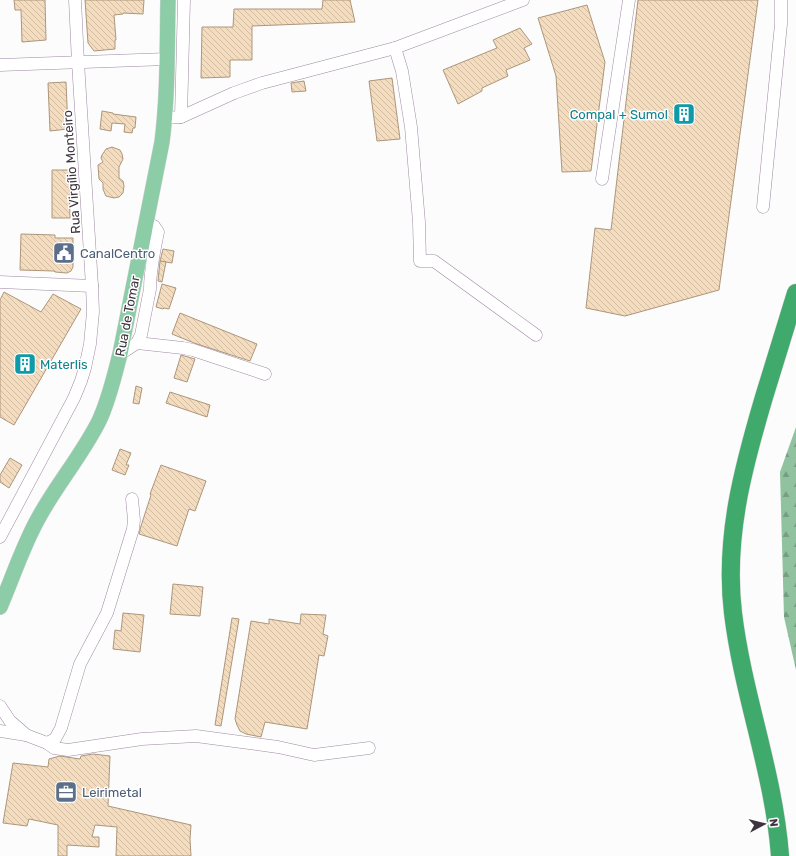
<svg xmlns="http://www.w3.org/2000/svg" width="796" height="856" font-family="Rubik,sans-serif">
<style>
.forest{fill:url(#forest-firs)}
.building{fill:url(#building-back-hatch);stroke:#ad967a}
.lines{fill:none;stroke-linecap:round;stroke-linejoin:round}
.minor-casing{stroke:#9f89a4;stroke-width:13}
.major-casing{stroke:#d8d6d9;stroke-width:16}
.highway-casing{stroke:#d8d6d9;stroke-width:19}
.minor{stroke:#fff;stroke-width:12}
.major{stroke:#8ccca7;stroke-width:15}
.highway{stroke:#40aa6c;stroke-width:18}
.labels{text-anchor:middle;stroke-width:3;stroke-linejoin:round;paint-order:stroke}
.culture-label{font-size:13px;fill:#0d838f;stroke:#fff;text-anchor:end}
.street-label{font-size:13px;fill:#3d343f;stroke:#fff}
.service-label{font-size:13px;fill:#4e5e75;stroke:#fff;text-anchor:start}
</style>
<defs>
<pattern id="forest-firs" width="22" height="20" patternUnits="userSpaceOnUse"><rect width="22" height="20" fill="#90c2a0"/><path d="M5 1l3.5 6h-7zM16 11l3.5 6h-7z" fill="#779e84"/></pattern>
<pattern id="building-back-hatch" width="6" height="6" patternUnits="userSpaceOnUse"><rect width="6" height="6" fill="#f4dcbe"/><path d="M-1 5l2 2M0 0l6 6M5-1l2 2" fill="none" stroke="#d2bda4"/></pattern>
</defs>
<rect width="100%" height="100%" fill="#fcfcfc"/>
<polygon class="forest" points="796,427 796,670 784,617 780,472"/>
<g class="building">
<polygon points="14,0 45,0 46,40 22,42 21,10 15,10"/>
<polygon points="85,0 144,0 143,14 123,13 123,14 114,15 116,40 115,40 115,49 94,51 88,43"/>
<polygon points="323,0 350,0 355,22 252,26 252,60 230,60 230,77 201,78 202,27 233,27 234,9 322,9"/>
<polygon points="638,0 758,0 719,290 625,316 586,308 595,228 611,230"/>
<polygon points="587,5 605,62 591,171 562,172 556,76 538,18"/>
<polygon points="520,28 532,44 524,48 530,60 506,70 508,76 482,88 482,91 458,104 443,70 497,48 493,40"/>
<polygon points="392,78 400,139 377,141 369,81"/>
<polygon points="304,81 306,91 292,92 291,83"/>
<polygon points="66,82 68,129 50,131 48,83"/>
<polygon points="102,111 113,113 113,114 136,117 135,128 133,128 132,133 124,132 125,124 112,123 111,131 100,129"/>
<polygon points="112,147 120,150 122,154 123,159 119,167 119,178 123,181 124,186 123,193 119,197 114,198 106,196 105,194 103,189 103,183 99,179 98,165 103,162 101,158 102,155 106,149"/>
<polygon points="52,170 69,170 70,218 52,218"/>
<polygon points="21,234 55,235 55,238 73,238 73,267 71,271 67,273 55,272 54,271 20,270"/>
<polygon points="163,249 174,251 172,263 160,261"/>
<polygon points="160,261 166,262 162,282 158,281"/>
<polygon points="162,284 176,288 169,309 164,308 163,309 156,307"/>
<polygon points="4,292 41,312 53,294 81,309 14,425 0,417 0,300"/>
<polygon points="180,313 257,344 250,361 194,343 172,334"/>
<polygon points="181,355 195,359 187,382 174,378"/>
<polygon points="136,386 142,388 139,404 133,403"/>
<polygon points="170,392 210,405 207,417 166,403"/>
<polygon points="120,449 131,453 126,465 129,465 125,475 112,470"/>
<polygon points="10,458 22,465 9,488 0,482 0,475"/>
<polygon points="161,465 206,481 195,511 189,509 177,546 139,534 141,526 151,495 150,494"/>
<polygon points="173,584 203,587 200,616 170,614"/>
<polygon points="123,613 144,615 140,652 113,649 115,630 121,631"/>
<polygon points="301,614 326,615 323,634 328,636 324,656 319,655 307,729 265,722 261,737 246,734 240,731 237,725 235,719 251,621 269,624 269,619 300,624"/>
<polygon points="232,618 239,619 221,726 215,725"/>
<polygon points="93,754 110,756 108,806 191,825 190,839 191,856 116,856 117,827 95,825 92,837 99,837 99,847 67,845 67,856 58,856 58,825 29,819 27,826 3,823 13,763 48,767 49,759 60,756 80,759 81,756"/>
</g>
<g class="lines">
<g class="minor-casing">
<g id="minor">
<polyline points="395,48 402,71 411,127 419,222 420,261 434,261 536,335"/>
<polyline points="0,65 167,59"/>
<polyline points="181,117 184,0"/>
<polyline points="165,118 181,117 234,93 262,83 395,48 523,0"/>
<polyline points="602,179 629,0"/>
<polyline points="763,207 781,24 781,0"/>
<polyline points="0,282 92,286"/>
<polyline points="137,343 183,348 193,350 265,374"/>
<path d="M120,354L137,343L141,335L150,289C150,270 154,251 158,232L154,226L145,224"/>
<polyline points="0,537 74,398 81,381 85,368 90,344 93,312 92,286 78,62 75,0"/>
<polyline points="0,706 10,721 26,735"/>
<polyline points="0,731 26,735 47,743 54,748 68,750 142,739 196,736 278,747 314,755 369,748"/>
<polyline points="47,743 55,739 61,728 80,664 107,613 133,529 134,520 132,499"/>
</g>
</g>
<g class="major-casing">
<path id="major" d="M0,607C13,577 23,545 39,517C57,484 82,455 99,421C109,400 114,377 120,354L162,142C168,95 167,47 168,0"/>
</g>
<g class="highway-casing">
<path id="highway" d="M780,856C774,773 743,696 733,613C724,538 743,468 764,397C775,362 785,328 796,293"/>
</g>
<use href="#minor" class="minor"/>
<use href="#major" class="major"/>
<use href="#highway" class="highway"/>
</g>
<defs>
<g id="building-square" transform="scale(1.15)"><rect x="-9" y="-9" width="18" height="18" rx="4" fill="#0f9aa8" stroke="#fff"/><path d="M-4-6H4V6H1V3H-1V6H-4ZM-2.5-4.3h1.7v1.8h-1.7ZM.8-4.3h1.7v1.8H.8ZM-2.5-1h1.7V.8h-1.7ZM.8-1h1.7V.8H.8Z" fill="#fff"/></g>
<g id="civic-square" transform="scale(1.15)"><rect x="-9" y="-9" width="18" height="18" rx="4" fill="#5c6f8a" stroke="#fff"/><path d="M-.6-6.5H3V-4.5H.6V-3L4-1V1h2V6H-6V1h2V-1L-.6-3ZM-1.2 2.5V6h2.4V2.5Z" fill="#fff"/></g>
<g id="office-square" transform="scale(1.15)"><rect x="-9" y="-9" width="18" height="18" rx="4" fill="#5c6f8a" stroke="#fff"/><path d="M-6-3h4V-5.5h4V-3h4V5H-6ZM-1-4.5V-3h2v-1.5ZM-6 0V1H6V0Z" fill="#fff"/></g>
</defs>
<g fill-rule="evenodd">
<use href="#building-square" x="684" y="114"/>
<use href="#civic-square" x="64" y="253"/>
<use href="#building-square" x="25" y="364"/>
<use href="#office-square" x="66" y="792"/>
</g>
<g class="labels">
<g class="culture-label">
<text x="668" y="119">Compal + Sumol</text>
<text x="40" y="369" text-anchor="start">Materlis</text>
</g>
<g class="street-label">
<text transform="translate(71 172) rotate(-94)" y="5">Rua Virgílio Monteiro</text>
<text transform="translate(127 316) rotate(-79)" y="5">Rua de Tomar</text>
</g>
<g class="service-label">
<text x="80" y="258">CanalCentro</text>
<text x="82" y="797">Leirimetal</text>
</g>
</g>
<g transform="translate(764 824) rotate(83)" stroke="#ffffff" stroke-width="3" paint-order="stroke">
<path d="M0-3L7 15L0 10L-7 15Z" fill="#3d343f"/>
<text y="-6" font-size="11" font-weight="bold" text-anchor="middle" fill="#3d343f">N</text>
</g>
</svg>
